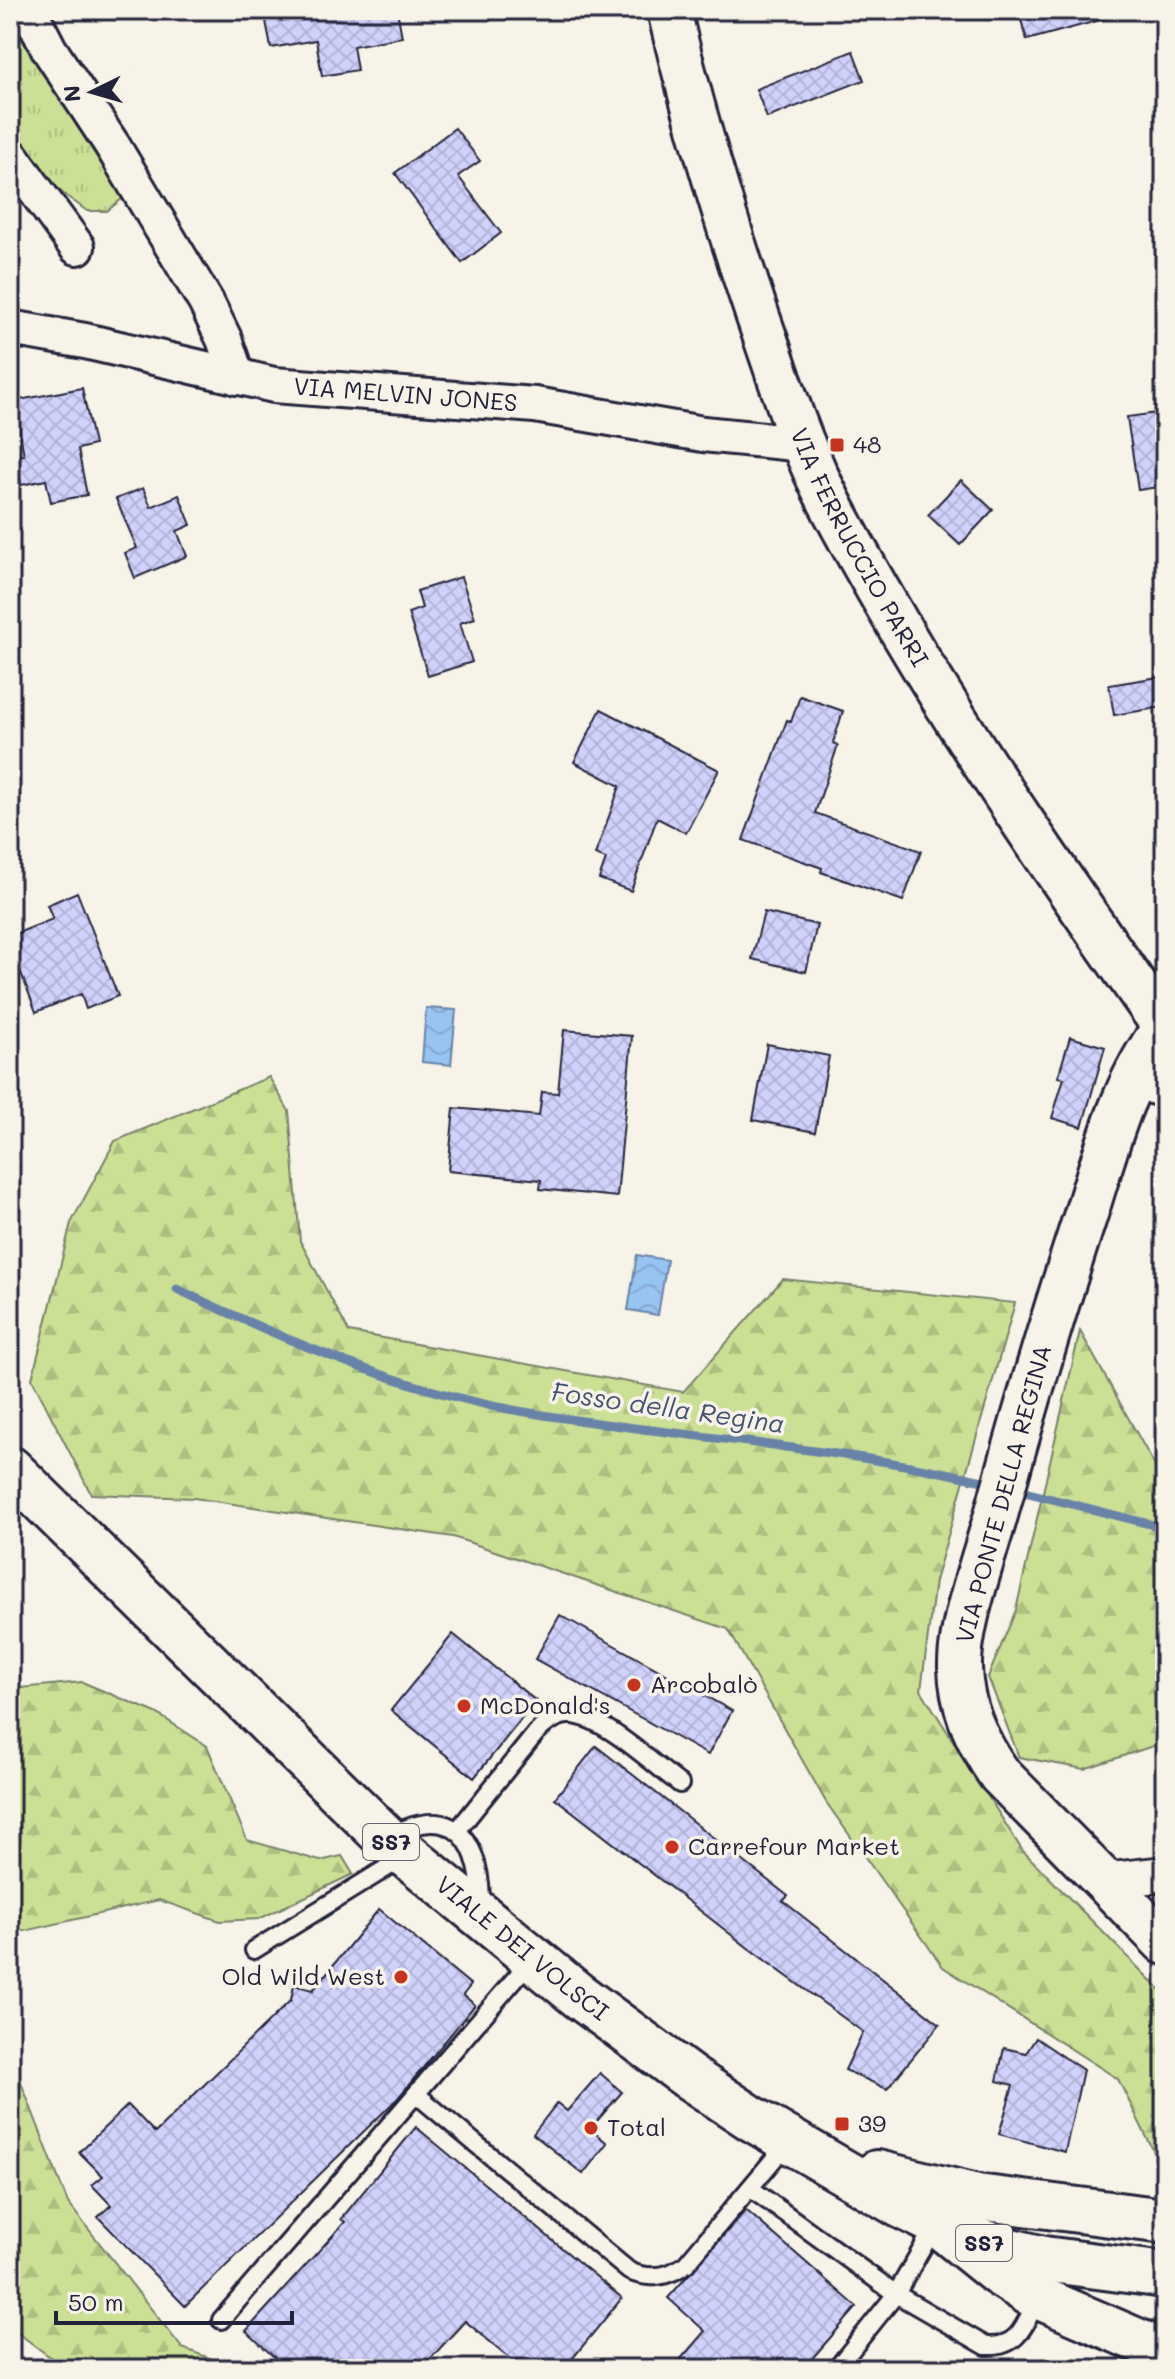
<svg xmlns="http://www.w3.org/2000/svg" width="1175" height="2379" font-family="Mali,sans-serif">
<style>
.forest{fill:url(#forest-firs);stroke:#768168;stroke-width:2}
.park{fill:url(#park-tufts);stroke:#768168;stroke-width:2}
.water{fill:url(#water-waves);stroke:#6983a8;stroke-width:2}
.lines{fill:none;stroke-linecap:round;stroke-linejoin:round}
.stream{stroke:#6983a8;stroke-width:9}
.building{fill:url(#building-cross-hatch);stroke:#22223b;stroke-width:2}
.service-casing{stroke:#22223b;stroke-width:22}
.minor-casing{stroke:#22223b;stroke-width:40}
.tertiary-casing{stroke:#22223b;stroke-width:48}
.primary-casing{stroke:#22223b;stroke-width:50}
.service{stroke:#f7f3e8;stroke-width:16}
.minor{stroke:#f7f3e8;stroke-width:34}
.tertiary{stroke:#f7f3e8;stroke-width:42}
.primary{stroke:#f7f3e8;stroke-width:44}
.poi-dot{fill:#c8321e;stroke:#f7f3e8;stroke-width:3}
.labels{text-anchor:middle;stroke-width:7;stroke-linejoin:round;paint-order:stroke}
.shield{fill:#f7f3e8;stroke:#62616f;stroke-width:2}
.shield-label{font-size:22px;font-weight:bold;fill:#22223b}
.street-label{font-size:24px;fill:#22223b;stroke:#f7f3e8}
.poi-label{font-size:24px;fill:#22223b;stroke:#f7f3e8;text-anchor:start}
.water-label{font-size:26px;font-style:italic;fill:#455372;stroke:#f7f3e8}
</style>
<defs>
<pattern id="forest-firs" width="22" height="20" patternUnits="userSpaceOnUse" patternTransform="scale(2)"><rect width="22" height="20" fill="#cbe095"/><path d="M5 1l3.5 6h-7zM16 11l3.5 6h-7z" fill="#aec081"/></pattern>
<pattern id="park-tufts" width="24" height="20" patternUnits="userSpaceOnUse" patternTransform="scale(2)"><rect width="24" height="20" fill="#cbe095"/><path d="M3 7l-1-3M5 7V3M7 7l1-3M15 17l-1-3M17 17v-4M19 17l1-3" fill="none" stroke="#aec081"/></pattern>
<pattern id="water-waves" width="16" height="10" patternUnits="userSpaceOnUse" patternTransform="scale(2)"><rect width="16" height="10" fill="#98c4f1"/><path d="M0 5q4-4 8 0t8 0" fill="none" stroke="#83a8d0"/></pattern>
<pattern id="building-cross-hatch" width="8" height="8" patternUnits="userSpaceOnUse" patternTransform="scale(2)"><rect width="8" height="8" fill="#d1d2fb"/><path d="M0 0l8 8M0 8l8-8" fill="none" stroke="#b3b4d8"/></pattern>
</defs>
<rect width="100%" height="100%" fill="#f7f3e8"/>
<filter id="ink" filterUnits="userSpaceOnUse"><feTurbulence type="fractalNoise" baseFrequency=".0125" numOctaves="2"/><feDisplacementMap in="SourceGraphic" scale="16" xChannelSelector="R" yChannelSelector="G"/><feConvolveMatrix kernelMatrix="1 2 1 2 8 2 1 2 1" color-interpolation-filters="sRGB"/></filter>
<g filter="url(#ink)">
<g class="forest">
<polygon points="269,1077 289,1111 300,1241 349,1332 683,1392 783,1279 1015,1303 935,1581 921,1690 1022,1850 1165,1995 1165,2164 1159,2162 1118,2079 943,1967 826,1802 728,1629 453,1537 194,1498 91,1494 32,1379 71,1223 115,1141"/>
<polygon points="1080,1331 1165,1484 1165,1742 1084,1769 1019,1757 988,1677 1016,1610"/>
<polygon points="82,1682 156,1713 207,1746 247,1840 320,1861 342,1856 353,1874 259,1919 220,1921 159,1900 16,1933 10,1945 10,1689"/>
<polygon points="10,2054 68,2203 182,2348 240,2369 66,2369 10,2327"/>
</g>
<polygon class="park" points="10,21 123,198 107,211 87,211 53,186 10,126"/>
<g class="water">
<polygon points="426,1008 456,1010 451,1065 422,1062"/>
<polygon points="637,1255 667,1260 658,1315 628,1310"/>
</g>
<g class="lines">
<g class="stream">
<path d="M177,1289C278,1337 379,1380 488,1405C539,1416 591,1422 643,1429C761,1444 880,1456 995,1484"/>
<polyline points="1013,1489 1165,1528"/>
</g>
</g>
<g class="building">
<polygon points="264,10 397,10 402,37 353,46 357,70 322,76 316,40 271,48"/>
<polygon points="1018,10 1107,10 1108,18 1027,40"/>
<polygon points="853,51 864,80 767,118 756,89"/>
<polygon points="455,128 480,161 458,176 501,233 462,263 395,173"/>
<polygon points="82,388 94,445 78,449 87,495 51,502 46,480 21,485 16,456 24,455 14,401"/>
<polygon points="1165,412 1165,486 1138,490 1127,417"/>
<polygon points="961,480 993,510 960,545 928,515"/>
<polygon points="143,488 151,507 179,495 191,525 177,531 187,556 135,578 125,553 137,548 116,499"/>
<polygon points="461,577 475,618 460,623 472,662 428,676 408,613 422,608 417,591"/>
<polygon points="1159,677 1164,707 1114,715 1109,685"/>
<polygon points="800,696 843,711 833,743 838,745 815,813 921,851 903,901 821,872 822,868 743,840 787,720 791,722"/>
<polygon points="601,709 719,770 686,833 657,818 631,891 599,879 606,859 595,855 620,786 574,762"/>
<polygon points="77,892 118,996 86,1009 81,994 36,1012 10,944 10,936 53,919 47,905"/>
<polygon points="764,912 817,925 806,972 752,959"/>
<polygon points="564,1030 632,1036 617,1197 540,1189 541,1180 448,1171 454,1108 539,1116 542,1092 558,1093"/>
<polygon points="1070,1037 1105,1047 1082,1127 1052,1118 1064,1078 1058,1077"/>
<polygon points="767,1044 829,1056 815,1132 753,1120"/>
<polygon points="560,1615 732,1711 708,1755 535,1659"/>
<polygon points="453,1634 536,1701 474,1778 391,1710"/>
<polygon points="596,1746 788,1896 783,1901 940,2024 887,2089 845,2070 863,2032 747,1947 555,1798"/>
<polygon points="379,1909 471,1985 463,1995 475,2005 398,2098 185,2306 98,2217 111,2205 92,2185 103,2176 79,2152 128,2105 155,2133 291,2000 294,1985 313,1990"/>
<polygon points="1036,2038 1083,2070 1065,2152 999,2134 1013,2085 997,2081 1004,2048 1026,2053"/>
<polygon points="600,2073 622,2092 590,2129 607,2143 583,2174 533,2134 557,2103 567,2111"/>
<polygon points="416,2127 622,2298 564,2369 523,2369 465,2321 421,2369 287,2369 246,2331 345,2222 341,2219"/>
<polygon points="746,2210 857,2307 803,2369 672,2369 705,2331 668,2298"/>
</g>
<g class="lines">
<g class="service-casing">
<g id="service">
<path d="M457,1831L536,1733C545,1724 556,1715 569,1715C601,1714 654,1765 680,1784"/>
<path d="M390,1836C458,1799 482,1846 481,1909"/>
<polyline points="254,1950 406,1856"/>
<path d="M532,1959L416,2094L629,2271C649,2280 669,2277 686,2264L789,2141"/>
<path d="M750,2188L896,2294L986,2346C1020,2348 1025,2323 1038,2298"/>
<polyline points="221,2320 416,2094"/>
<polyline points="836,2369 896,2294 935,2226"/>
</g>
</g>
<g class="minor-casing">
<g id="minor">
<polyline points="29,10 49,49 112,145 206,302 224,339 237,377"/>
<polyline points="10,155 77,247"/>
<path id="s1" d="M10,328L85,341L274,385L535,405L703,434L804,444"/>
<polyline points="1133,1078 1165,1091"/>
<polyline points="1103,1881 1165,1874"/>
</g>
</g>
<g class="tertiary-casing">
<g id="tertiary">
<path id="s2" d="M669,10C693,115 724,216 758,317C778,374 796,433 822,487C846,536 874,583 901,630C982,767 1073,897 1165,1028"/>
<path d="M1165,1027C1122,1083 1106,1151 1085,1217C1053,1315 1023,1415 996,1515C984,1558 959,1625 960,1668C961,1708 978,1744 1000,1775L1165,1943"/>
<polyline points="946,2232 998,2274 1028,2293 1165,2352"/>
</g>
</g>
<g class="primary-casing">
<g id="primary">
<path id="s3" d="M10,1469L386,1838L579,1996L689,2077L751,2118L900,2205L955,2232L1006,2250L1044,2259L1165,2275"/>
<polyline points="877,2173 977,2197 1165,2221"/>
</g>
</g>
<use href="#service" class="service"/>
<use href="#minor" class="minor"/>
<use href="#tertiary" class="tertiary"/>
<use href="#primary" class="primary"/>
</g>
</g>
<g class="poi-dot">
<rect x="829" y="437" width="16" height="16" rx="4"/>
<circle cx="634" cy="1685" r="8"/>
<circle cx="464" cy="1706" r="8"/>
<circle cx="672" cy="1847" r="8"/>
<circle cx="401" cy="1977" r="8"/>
<rect x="834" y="2116" width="16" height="16" rx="4"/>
<circle cx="591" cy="2128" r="8"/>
</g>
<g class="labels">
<g class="shield">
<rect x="363" y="1824" width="56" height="36" rx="6"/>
<rect x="956" y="2225" width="56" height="36" rx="6"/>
</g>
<g class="shield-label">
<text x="391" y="1850">SS7</text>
<text x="984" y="2251">SS7</text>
</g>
<g class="street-label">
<text dy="8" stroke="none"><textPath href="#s1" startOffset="402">VIA MELVIN JONES</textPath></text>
<text dy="8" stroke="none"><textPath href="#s2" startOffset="572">VIA FERRUCCIO PARRI</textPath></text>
<text transform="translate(1004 1494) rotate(-75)" y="8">VIA PONTE DELLA REGINA</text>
<text dy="8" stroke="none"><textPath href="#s3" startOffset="702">VIALE DEI VOLSCI</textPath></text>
</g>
<g class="poi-label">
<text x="853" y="453">48</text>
<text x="650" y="1693">Arcobalò</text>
<text x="480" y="1714">McDonald's</text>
<text x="688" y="1855">Carrefour Market</text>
<text x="385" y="1985" text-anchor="end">Old Wild West</text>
<text x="858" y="2132">39</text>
<text x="607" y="2136">Total</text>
</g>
<g class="water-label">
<text transform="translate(668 1408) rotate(8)" y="9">Fosso della Regina</text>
</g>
</g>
<rect width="1175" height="2379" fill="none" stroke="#f7f3e8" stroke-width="40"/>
<rect x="20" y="20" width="1135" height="2339" fill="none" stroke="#22223b" stroke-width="3" filter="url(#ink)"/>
<g transform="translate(92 92) rotate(265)" stroke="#f7f3e8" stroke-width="6" paint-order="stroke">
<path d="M0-6L14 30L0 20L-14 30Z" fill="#22223b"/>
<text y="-12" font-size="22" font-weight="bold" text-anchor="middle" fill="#22223b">N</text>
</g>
<path d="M56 2311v12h236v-12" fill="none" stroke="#22223b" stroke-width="4"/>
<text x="68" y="2311" font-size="24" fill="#22223b" stroke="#f7f3e8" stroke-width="6" paint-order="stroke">50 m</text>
</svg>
